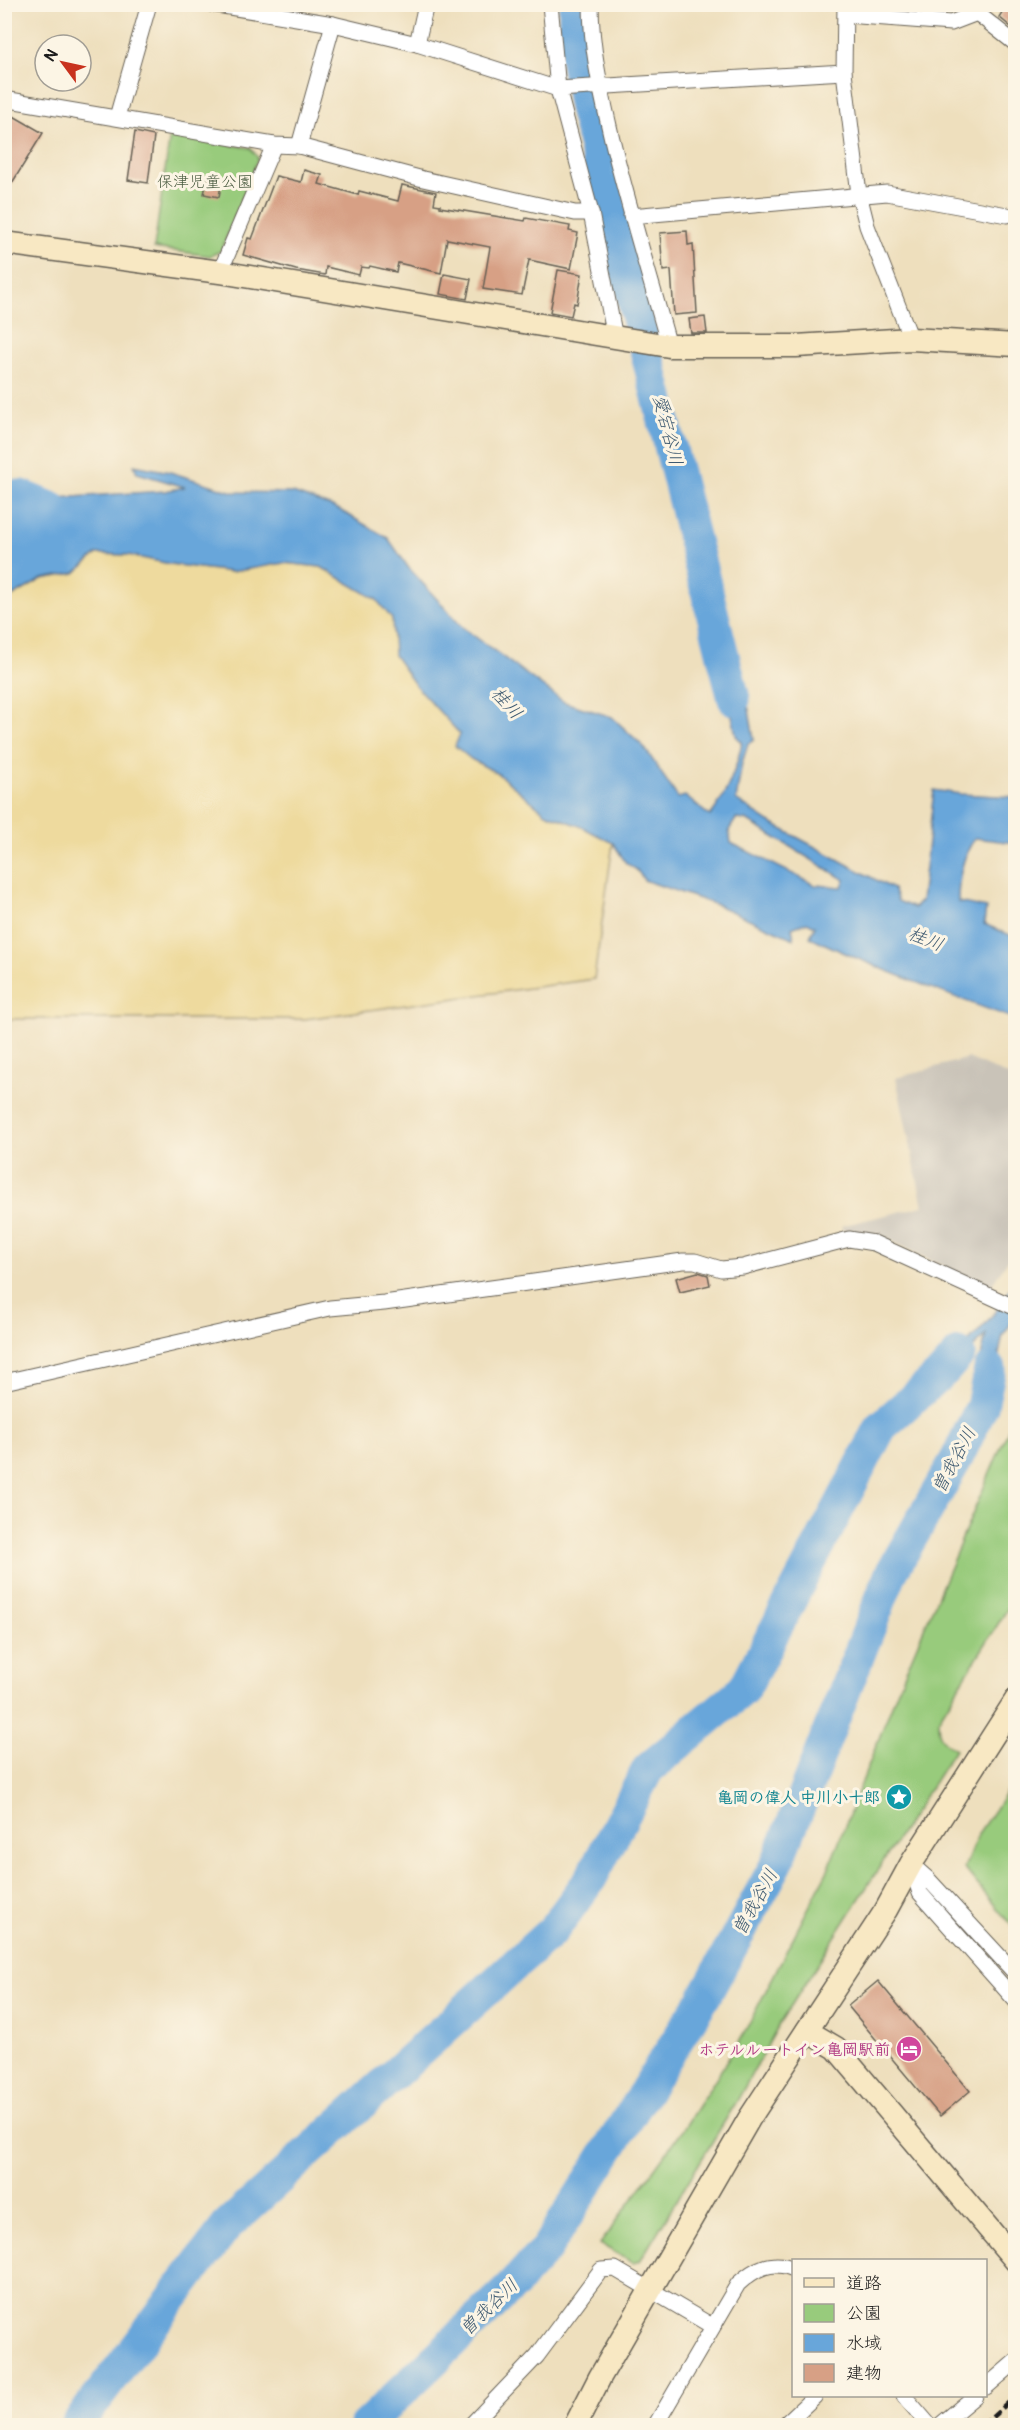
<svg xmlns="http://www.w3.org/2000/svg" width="1020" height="2430" font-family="Pangolin,'Klee One',sans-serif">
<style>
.industrial{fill:#c9c3b8}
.green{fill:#98cb7c;stroke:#5a744c;stroke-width:1.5}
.sand{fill:#eeda9e;stroke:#857b5d;stroke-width:1.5}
.water{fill:#68a6da;stroke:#42617b;stroke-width:1.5;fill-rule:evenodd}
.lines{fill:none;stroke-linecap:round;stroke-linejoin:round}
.stream{stroke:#68a6da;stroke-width:5}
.river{stroke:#68a6da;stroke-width:33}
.building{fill:#d7a085}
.street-casing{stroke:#666054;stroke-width:17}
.secondary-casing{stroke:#666054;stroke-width:25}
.street{stroke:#fff;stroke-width:15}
.secondary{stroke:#f8e8c3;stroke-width:22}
.rail{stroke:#1c1c1c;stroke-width:4.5;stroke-dasharray:9 4.5;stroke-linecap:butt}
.labels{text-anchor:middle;stroke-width:6;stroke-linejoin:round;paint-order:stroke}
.park-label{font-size:16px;fill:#47593e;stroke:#fcf5e5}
.culture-label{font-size:16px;font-weight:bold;fill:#0d838f;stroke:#fcf5e5;text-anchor:end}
.hotel-label{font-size:16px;font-weight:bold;fill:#b23c85;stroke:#fcf5e5;text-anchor:end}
.water-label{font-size:18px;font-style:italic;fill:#3e5a71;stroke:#fcf5e5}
</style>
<rect width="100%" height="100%" fill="#fcf5e5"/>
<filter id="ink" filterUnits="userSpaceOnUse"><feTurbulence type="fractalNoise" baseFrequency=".0167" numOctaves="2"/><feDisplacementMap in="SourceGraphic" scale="12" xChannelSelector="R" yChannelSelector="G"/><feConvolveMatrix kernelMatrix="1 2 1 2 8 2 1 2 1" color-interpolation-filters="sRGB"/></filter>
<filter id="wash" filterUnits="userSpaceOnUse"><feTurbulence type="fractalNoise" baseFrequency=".008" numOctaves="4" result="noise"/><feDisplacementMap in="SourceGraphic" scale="24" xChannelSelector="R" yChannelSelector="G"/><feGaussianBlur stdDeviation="1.35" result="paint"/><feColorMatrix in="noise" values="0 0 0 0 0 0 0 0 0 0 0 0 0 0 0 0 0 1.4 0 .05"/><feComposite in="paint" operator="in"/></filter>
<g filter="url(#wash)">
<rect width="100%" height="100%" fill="#eedfbd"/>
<polygon class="industrial" points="968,1058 1015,1079 1015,1244 1012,1254 989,1289 879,1235 845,1233 841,1226 923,1206 896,1078"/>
<g class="green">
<polygon points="170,135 251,148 258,158 221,251 210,256 154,248"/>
<path d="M1015,1414V1597L938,1720C938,1735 941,1742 955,1749L780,2023L737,2101L640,2261L633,2263L600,2244L686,2125L741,2039L827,1872L897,1692Z"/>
<polygon points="1015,1780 1015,1930 964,1868 979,1832"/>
</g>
<polygon class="sand" points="97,554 128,555 170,564 231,572 284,563 321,567 376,599 393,619 394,655 416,686 460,734 471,759 497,773 546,813 580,826 613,843 594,979 305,1019 5,1019 5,601 42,579 75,573"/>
<g class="water">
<path d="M134,465L170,472L233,492L293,493L338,509L388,538L408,567L462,627L564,702L612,717L644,747L678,798L685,796L710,816C726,796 737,768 742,742L736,736L721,659L726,653L735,672V689L749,709L754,740L748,744L742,763L736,800L769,822L893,889L898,901L914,908L921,901L934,790L960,794L1015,797V843L975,838C962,857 958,879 958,902L986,908L984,924L1015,937V1019C946,994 877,969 810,937L815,926L807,922L792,928L794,939L717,905L644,880L637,870L626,863L613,843L580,826L546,813L497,773L471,759L455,746L460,734L416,686L394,655L392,619L376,599L321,567L284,563L231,572L170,564L128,555L97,554L75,573L42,579L5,601V496L56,498L165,491L185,487L137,473ZM736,819L746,820L845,880L842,887L815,885L731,843L729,830Z"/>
<path d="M1015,1278V1318L1003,1335L986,1417L974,1409L979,1388L976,1381L986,1334L949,1373L932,1387L926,1383C956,1353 1000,1317 1015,1278Z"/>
</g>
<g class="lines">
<polyline class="stream" points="4,486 22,496"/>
<g class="river">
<polyline points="575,4 575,51 584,104 734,699"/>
<polyline points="4,496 22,496 53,509"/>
<polyline points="76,2426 227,2226 553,1930 591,1878 648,1769 744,1689 881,1427 944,1371 959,1354"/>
<polyline points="365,2426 510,2288 546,2249 703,1999 777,1863 891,1573 957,1458 982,1406 990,1369"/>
</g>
</g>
<g id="blocks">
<g class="building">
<polygon points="1007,4 1016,4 1016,31 999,17"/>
<polygon points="10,114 43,133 4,196 4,122"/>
<polygon points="135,132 154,136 148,183 128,180"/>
<polygon points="304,170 322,175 319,184 358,195 359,191 398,201 402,185 436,192 434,204 440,205 440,207 525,221 526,218 570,226 569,231 578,233 571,269 529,260 522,295 483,289 490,247 447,239 441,273 398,263 396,272 370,266 369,268 361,267 359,275 326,267 325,275 296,270 243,255 248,238 252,239 276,176 301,182"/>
<polygon points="208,176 222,179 219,197 204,194"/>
<polygon points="687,231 688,245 693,244 697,313 674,315 671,270 663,271 660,233"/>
<polygon points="558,270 582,274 577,304 574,303 571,316 550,312"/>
<polygon points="444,274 471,279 467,299 440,294"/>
<polygon points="705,317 707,333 691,333 689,319"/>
<polygon points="698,1272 708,1275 710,1285 680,1292 676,1278"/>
<polygon points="878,1981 970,2091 940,2116 848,2006"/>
</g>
</g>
</g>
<g filter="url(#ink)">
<use href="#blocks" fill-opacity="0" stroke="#666054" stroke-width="1.5"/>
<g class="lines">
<g class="street-casing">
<g id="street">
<polyline points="211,4 333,24 417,44 558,89 844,72"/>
<polyline points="550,4 558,89 591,213 615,338"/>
<path d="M591,4C591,51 602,95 612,139C629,209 650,277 669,346"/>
<polyline points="845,4 844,72 859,194 867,226 911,339"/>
<polyline points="977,13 1016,44"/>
<polyline points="846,15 951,23 977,13 981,4"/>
<polyline points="417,44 426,4"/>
<polyline points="4,99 274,145 299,146 423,179 575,213 591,213"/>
<polyline points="117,117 149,4"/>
<polyline points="299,146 333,24"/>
<polyline points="631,216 887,193 1007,215"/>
<polyline points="220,272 274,145"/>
<polyline points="4,1382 330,1308 384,1303 683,1261 695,1261 721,1269 743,1267 849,1239 874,1243 1016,1308"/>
<polyline points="911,1864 920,1893 1016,2001"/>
<polyline points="911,1864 928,1879 1016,1974"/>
<polyline points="986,2387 1016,2361"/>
<polyline points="904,2396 930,2426"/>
<polyline points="470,2426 537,2356 601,2270 615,2269 712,2326"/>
<path d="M655,2426L738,2284C754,2269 772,2259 794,2269"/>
<polyline points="783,2426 815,2396"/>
<polyline points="939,2426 975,2396"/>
</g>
</g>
<g class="secondary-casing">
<g id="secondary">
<polyline points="4,243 220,272 669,346 796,346 911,339 1016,345"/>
<polyline points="807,2031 836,2048 1016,2261"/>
<polyline points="575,2426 600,2377 749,2119 886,1910 911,1864 1016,1700"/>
</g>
</g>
<use href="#street" class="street"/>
<use href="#secondary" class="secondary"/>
<polyline class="rail" points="982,2426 1016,2396"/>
</g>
</g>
<defs>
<g id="sight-disc" transform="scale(1.35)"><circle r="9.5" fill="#0f9aa8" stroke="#fcf5e5"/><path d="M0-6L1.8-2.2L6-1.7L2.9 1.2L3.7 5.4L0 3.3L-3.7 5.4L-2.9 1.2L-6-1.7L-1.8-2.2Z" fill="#fff"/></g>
<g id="hotel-disc" transform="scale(1.35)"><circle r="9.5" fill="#d1479c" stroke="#fcf5e5"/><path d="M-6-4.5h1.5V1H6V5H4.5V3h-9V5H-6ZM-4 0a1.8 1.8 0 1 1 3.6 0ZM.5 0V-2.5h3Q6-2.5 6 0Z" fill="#fff"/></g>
</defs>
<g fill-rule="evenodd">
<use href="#sight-disc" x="899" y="1797"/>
<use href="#hotel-disc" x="909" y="2049"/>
</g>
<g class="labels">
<g class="park-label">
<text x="205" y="187">保津児童公園</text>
</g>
<g class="culture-label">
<text x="880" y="1803">亀岡の偉人 中川小十郎</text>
</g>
<g class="hotel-label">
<text x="890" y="2055">ホテルルートイン亀岡駅前</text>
</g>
<g class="water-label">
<text transform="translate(668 430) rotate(76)" y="6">愛宕谷川</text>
<text transform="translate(507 703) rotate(48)" y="6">桂川</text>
<text transform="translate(926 939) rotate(22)" y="6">桂川</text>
<text transform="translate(954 1460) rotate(-62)" y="6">曽我谷川</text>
<text transform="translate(755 1902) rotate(-61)" y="6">曽我谷川</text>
<text transform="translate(489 2307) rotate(-44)" y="6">曽我谷川</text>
</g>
</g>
<rect width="1020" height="2430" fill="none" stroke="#fcf5e5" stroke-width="24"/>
<rect x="792" y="2259" width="195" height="138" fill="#fcf5e5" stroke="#a29e95" stroke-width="1.5"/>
<rect x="804" y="2278" width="30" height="9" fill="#f8e8c3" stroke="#a29e95" stroke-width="1.5"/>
<text x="846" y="2289" font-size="18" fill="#1c1c1c">道路</text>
<rect x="804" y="2304" width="30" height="18" fill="#98cb7c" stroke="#a29e95" stroke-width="1.5"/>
<text x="846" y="2319" font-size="18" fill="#1c1c1c">公園</text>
<rect x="804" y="2334" width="30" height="18" fill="#68a6da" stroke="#a29e95" stroke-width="1.5"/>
<text x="846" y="2349" font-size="18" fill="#1c1c1c">水域</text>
<rect x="804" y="2364" width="30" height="18" fill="#d7a085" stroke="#a29e95" stroke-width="1.5"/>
<text x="846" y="2379" font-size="18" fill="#1c1c1c">建物</text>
<g transform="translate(63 63) rotate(303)"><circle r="28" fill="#fcf5e5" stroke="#a29e95" stroke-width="1.5"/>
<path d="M0-4.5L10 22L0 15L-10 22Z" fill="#c8321e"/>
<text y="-9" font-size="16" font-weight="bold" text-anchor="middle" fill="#1c1c1c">N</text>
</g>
</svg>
